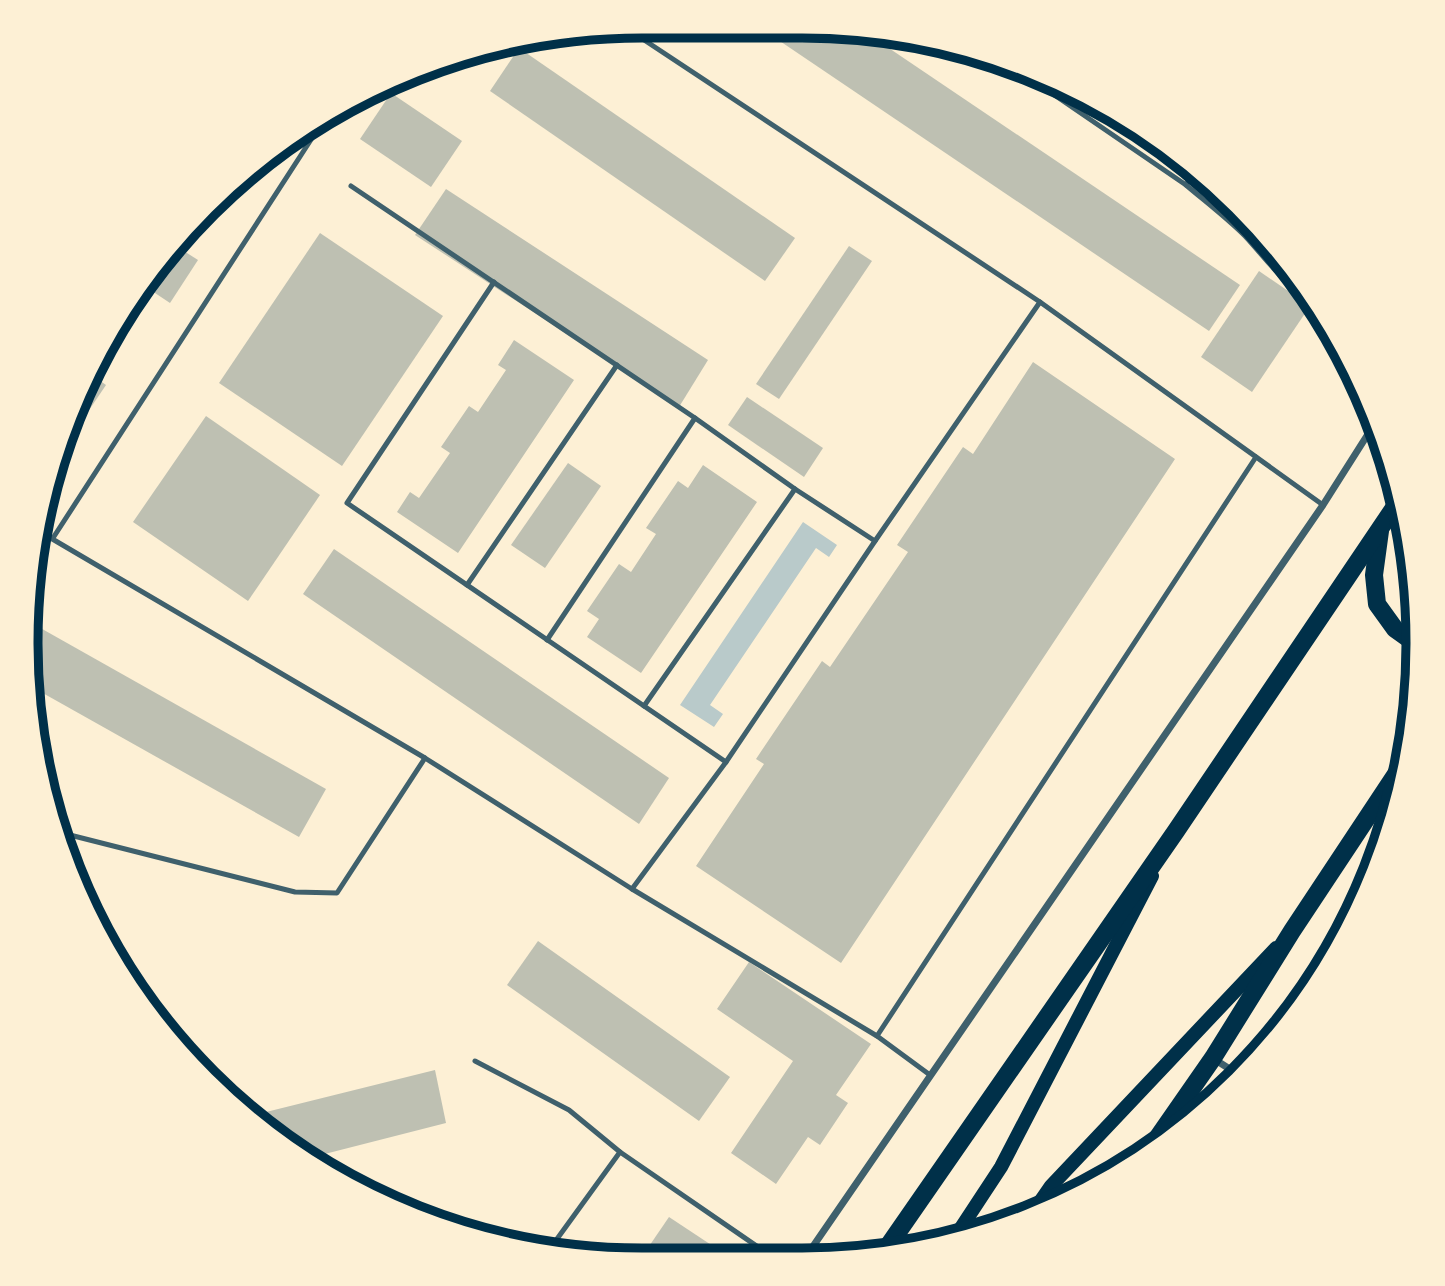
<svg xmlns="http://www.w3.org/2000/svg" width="1445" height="1286" font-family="'PT Sans Narrow',sans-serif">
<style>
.green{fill:#b9caca}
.building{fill:#bec0b2}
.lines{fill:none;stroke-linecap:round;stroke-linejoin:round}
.service{stroke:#3f606c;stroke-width:5}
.minor{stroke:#3f606c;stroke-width:7}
.secondary{stroke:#003049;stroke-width:14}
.primary{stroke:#003049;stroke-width:18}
.rim{fill:none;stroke:#003049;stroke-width:9}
</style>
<rect width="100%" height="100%" fill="#fdf0d5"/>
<polygon class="green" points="803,522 837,545 829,557 816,548 710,705 723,714 714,727 680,705"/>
<g class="building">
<polygon points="765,31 871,36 1240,285 1209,331"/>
<polygon points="519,48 795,238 765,281 490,91"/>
<polygon points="391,93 462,141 431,187 360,139"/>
<polygon points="446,189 708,360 679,407 415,235"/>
<polygon points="320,233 443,316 342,466 219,383"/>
<polygon points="176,246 198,260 170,303 143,285 154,267"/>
<polygon points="849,246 872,261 779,399 756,384"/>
<polygon points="1259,271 1310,306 1252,392 1201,357"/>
<polygon points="514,340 574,380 458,553 397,512 410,492 419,498 450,453 441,447 469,406 478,412 506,370 498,365"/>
<polygon points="1033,362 1175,459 841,963 696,866 764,764 756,759 822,661 830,667 908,552 897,545 963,447 973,454"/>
<polygon points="89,373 106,385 79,425 73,421"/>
<polygon points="747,397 823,448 804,477 728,425"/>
<polygon points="206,416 320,495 248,601 133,522"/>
<polygon points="568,463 601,486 545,568 511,545"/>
<polygon points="703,465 757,502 641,673 587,637 599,619 587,611 619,564 631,572 656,534 646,528 678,481 688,488"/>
<polygon points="334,549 669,778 639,824 303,594"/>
<polygon points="28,621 326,789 299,837 32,687 26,643"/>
<polygon points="538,941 730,1077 699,1121 507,985"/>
<polygon points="749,962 871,1044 836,1095 848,1103 820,1145 808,1137 776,1184 731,1153 793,1061 717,1009"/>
<polygon points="435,1070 446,1123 309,1158 267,1132 250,1116"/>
<polygon points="669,1217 731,1258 641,1258"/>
</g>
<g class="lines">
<g class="service">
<polyline points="626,28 1040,302 1323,505"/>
<polyline points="1031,79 1186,185 1196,170"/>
<path d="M1186,185C1206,202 1227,218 1245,236C1264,256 1284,286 1310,297"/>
<polyline points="351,186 695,418"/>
<polyline points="494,282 347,503 726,762"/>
<polyline points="37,530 425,758 632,889 877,1036 930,1075"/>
<polyline points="53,538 325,118"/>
<polyline points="467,585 617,365"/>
<polyline points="547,640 695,418 795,489 875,541"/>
<polyline points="644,706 795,489"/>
<polyline points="58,832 295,892 337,893 425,758"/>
<polyline points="632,889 726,762 875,541 1040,302"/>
<polyline points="877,1036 1256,457"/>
<polyline points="475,1061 569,1110 620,1152 549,1250"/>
<polyline points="620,1152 774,1258"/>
</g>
<g class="minor">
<polyline points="1214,1059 1239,1075"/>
<polyline points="805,1258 1323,505 1375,423"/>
</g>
<g class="secondary">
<polyline points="1033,1212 1051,1186 1276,948"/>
<polyline points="953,1240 1001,1167 1152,876"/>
</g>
<g class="primary">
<polyline points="1380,531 1374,575 1377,604 1395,629 1416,644"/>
<polyline points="1149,1150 1213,1058 1292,931 1404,762"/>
<polyline points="884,1252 1176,831 1400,499"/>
</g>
</g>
<path d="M0 0H1445V1286H0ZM642 38H802A604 604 0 0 1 1406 642V644A604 604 0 0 1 802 1248H642A604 604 0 0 1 38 644V642A604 604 0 0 1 642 38Z" fill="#fdf0d5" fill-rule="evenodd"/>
<path class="rim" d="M642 38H802A604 604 0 0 1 1406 642V644A604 604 0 0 1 802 1248H642A604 604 0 0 1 38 644V642A604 604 0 0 1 642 38Z"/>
</svg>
